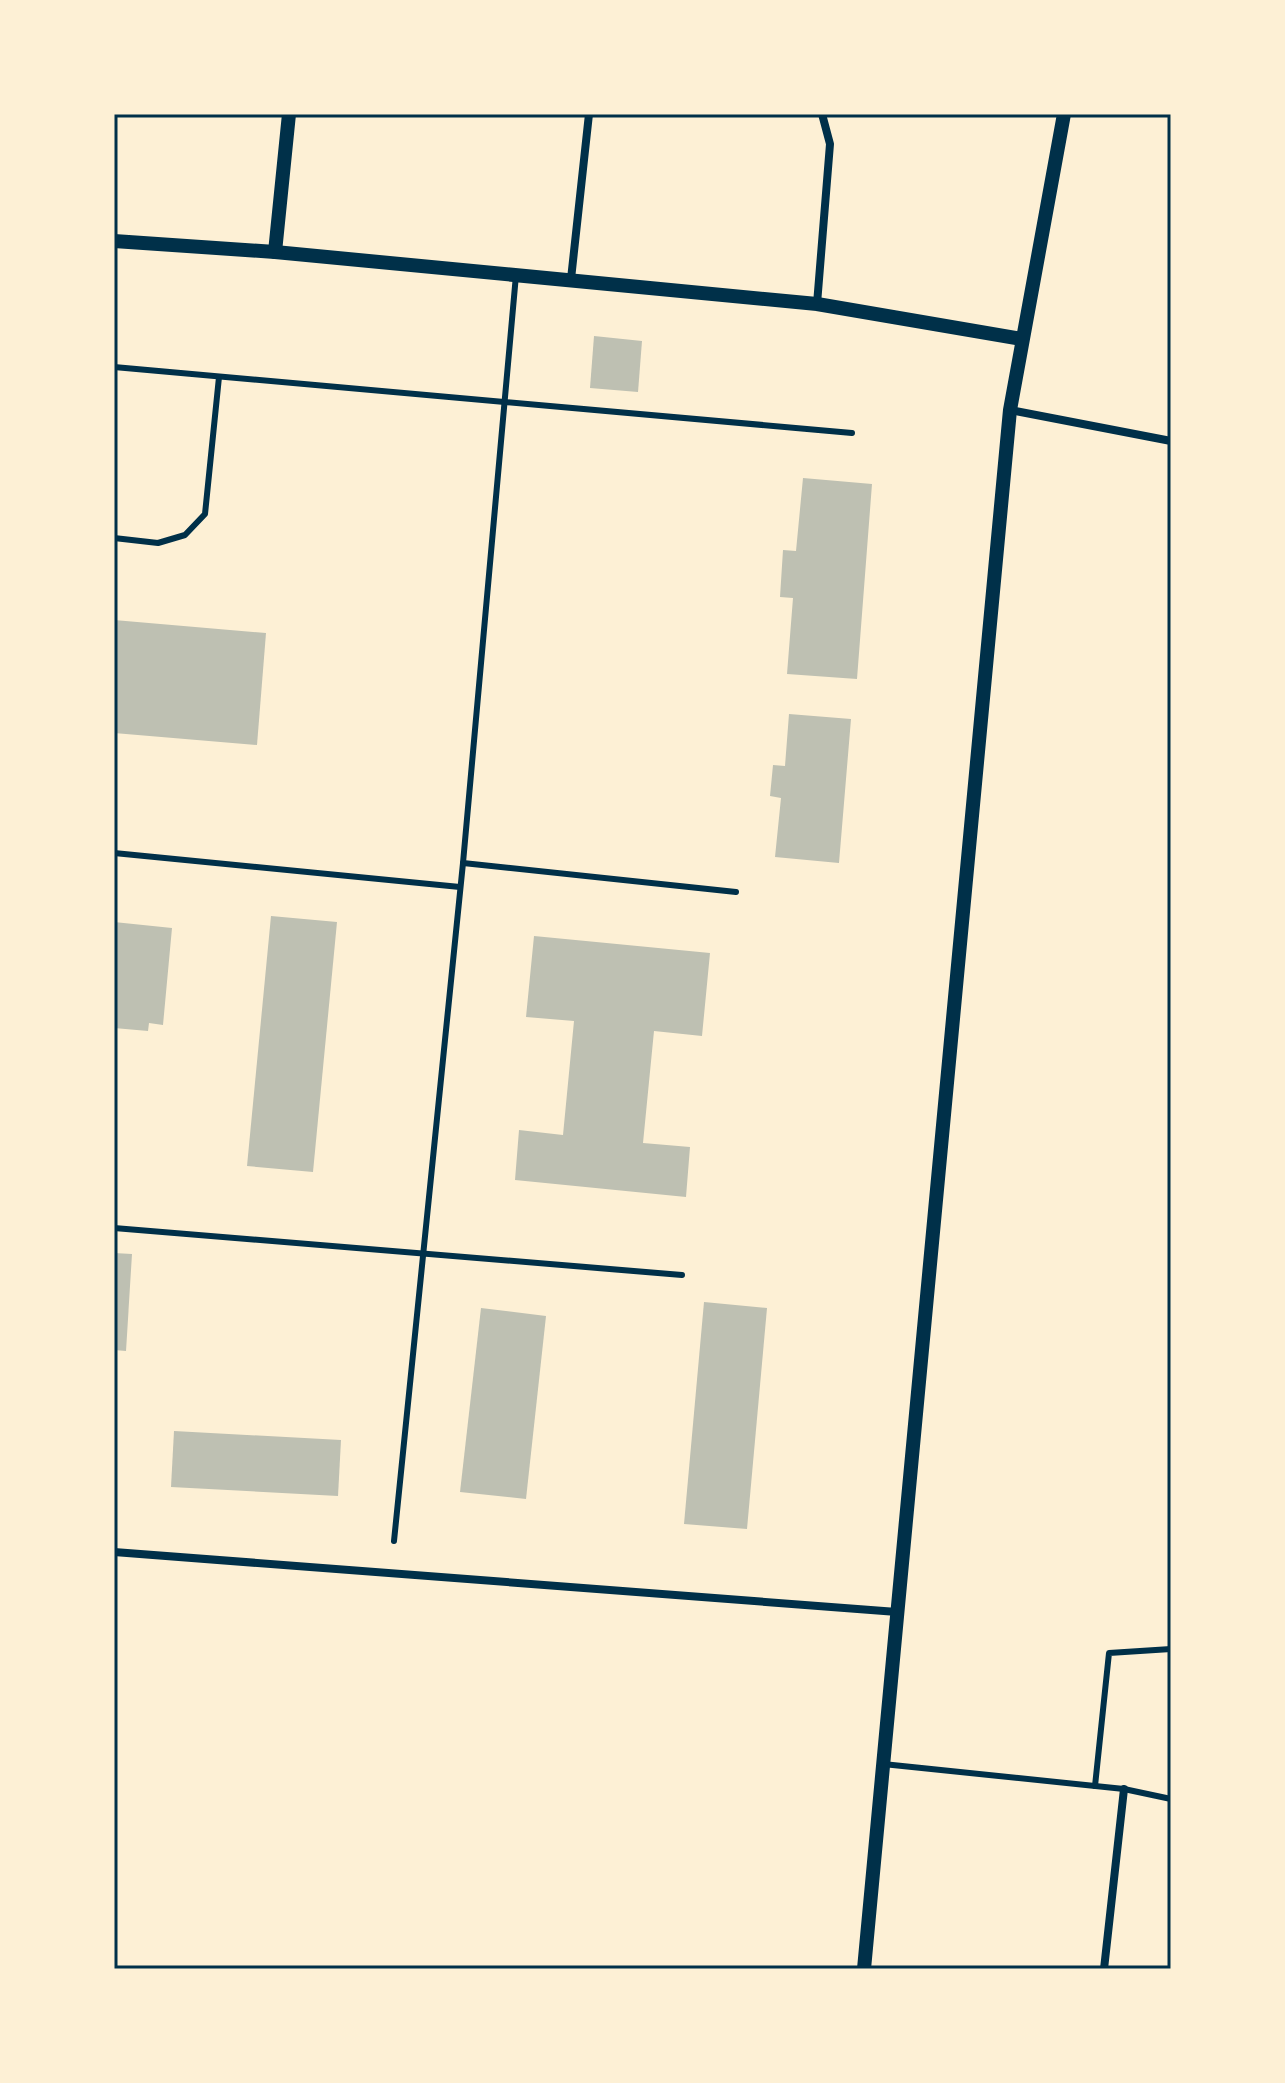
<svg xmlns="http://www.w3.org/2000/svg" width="1285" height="2083" font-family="Ubuntu,sans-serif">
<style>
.building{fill:#bec0b2}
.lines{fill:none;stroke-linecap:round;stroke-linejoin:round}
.service{stroke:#003049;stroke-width:6}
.minor{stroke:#003049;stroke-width:8}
.tertiary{stroke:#003049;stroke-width:14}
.neatline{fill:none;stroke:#003049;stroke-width:3}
</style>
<rect width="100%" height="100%" fill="#fdf0d5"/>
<g class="building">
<polygon points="594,336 642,341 638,392 590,388"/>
<polygon points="803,478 872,484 857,679 787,674 793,598 780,597 783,550 796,551"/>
<polygon points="114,620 266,633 257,745 114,733"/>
<polygon points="789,714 851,719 839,863 775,857 781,798 770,796 773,765 785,766"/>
<polygon points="271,916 337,922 313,1172 247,1166"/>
<polygon points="114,922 172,928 163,1025 149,1023 148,1031 114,1028"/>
<polygon points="534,936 710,953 702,1036 654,1031 643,1143 690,1147 686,1197 515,1180 519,1130 563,1135 574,1021 526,1017"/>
<polygon points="114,1253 132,1254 126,1351 114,1350"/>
<polygon points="704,1302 767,1308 747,1529 684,1524"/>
<polygon points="481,1308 546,1316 526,1499 460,1492"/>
<polygon points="174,1431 341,1440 338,1496 171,1487"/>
</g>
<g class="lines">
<g class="service">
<polyline points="114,367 852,433"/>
<polyline points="114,538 158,543 185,535 205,514 219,377"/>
<polyline points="114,853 460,887"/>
<polyline points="463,863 736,892"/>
<polyline points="114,1228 682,1275"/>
<polyline points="394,1541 463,863 516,275"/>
<polyline points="883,1764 1124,1789 1171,1799"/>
<polyline points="1095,1786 1109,1653 1171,1649"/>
</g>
<g class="minor">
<polyline points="571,279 589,114"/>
<polyline points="817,304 830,144 822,114"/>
<polyline points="1010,410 1171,441"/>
<polyline points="114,1552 897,1612"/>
<polyline points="1104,1969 1124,1789"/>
</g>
<g class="tertiary">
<polyline points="114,241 275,252 817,304 1022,339"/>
<polyline points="275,252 289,114"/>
<polyline points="864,1969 1010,410 1064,114"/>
</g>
</g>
<rect width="1285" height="2083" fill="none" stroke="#fdf0d5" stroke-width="232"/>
<rect x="116" y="116" width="1053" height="1851" class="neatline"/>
</svg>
